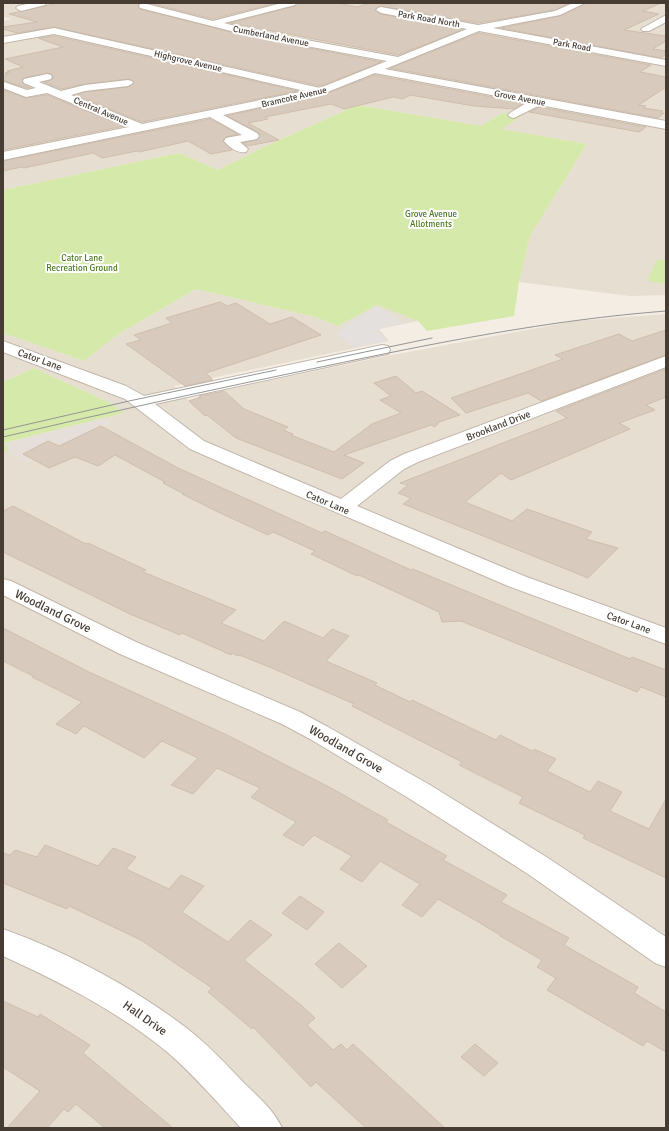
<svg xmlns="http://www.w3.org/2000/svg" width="669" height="1131" font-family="Signika,sans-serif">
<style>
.residential{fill:#e7ded2}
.industrial{fill:#e5ded9}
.green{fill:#d5eaaa}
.parking{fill:#e3e0dd}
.building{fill:#d8cabc;stroke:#d0beac}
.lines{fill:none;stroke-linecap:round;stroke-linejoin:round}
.minor-casing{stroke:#c2b6a9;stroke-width:2}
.minor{fill:#fff;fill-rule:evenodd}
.tram{stroke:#959595;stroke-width:1}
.labels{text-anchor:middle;stroke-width:4;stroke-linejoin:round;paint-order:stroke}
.far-street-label{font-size:9px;fill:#463c34;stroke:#fff}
.far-park-label{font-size:9px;fill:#4e7a24;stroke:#fff}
.street-label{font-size:10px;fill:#463c34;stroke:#fff}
.near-street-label{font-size:12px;fill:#463c34;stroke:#fff}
</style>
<rect width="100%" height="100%" fill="#f3ede4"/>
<g class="residential">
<polygon points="3,3 666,3 666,295 630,296 519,282 530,236 587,144 500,129 502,113 481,126 357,105 262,148 218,170 179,153 3,190 3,21 12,19 3,17"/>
<polygon points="196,289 315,317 338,326 377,305 418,321 379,329 389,341 174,386 188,400 225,390 387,356 575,321 666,314 666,1128 3,1128 3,452 9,450 26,462 109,423 104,418 123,413 108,402 34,368 3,382 3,333 84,361 117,335"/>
</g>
<polygon class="industrial" points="104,418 110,422 26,462 9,450 4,443"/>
<g class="green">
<polygon points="357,105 481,126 502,113 521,116 501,129 587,144 530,236 519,282 514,316 427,331 418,321 377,305 338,326 315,317 196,289 117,335 84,361 3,333 3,190 179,153 218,170 262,148"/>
<polygon points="659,260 666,260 666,284 653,282 648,280 656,261"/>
<polygon points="34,368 108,402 124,413 4,443 9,450 3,452 3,382"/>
</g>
<polygon class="parking" points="378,306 404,323 376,330 387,341 355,348 337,335 339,331 349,323"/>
<g class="building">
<polygon points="58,3 139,3 138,7 140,9 247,36 382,62 320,86 54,27 17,33 3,29 3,27 37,22 9,14"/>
<polygon points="149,3 276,3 213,19"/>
<polygon points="297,3 338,3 357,7 370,3 394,5 401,3 569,3 555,10 478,23 381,6 378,7 375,10 381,14 462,30 398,55 230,23 295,6"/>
<polygon points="586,3 661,3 643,11 659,14 624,30 666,36 666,41 653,49 666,51 666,54 661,58 501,28 560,16"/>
<polygon points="479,33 651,65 640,72 666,77 666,87 639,105 646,106 643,108 663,111 660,113 664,113 658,118 390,68"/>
<polygon points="54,36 298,91 142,122 76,95 85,92 128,87 134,83 132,80 128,79 85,84 61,89 44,82 51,80 53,78 52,74 47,73 23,78 23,84 31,88 27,88 3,81 3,76 8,74 5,73 10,72 7,71 23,67 5,59 63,47 38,38"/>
<polygon points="375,75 524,103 514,109 474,106 410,95 403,99 393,97 344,109 331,104 270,116 265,117 268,119 248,123 279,140 247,146 243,143 257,140 260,135 258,132 227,116 325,94"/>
<polygon points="3,90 25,98 47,95 124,126 3,150"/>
<polygon points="540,107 646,127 639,132 529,112"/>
<polygon points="210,119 238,134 226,137 223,140 232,150 211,154 188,141 139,152 137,151 102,158 93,153 24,168 22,167 3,171 3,161"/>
<polygon points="220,302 227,306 236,303 270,324 292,317 321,335 206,373 213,380 185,386 126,344 141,340 134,335 172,323 166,318"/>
<polygon points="666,330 666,355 541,401 528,393 466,413 451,398 563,359 555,355 619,334 632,341"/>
<polygon points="666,369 666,397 646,405 655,410 619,423 630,429 511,480 501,473 465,502 512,521 527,509 592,532 586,539 618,548 588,578 403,504 411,498 398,493 408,485 400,483 567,418 556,411"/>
<polygon points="396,376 416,393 422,391 460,415 439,422 435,427 431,425 344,455 364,463 342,479 236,438 207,415 205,416 189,401 201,397 199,396 224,391 244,409 288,427 283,430 293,434 291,435 334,452 372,424 401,413 380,400 391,396 374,383"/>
<polygon points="101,426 178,468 322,533 325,531 411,570 413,569 630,659 632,657 666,670 666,697 641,687 637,692 461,621 442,622 439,612 359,575 357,576 311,554 315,551 273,532 268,535 218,512 182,494 184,494 163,483 165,482 115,455 98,466 75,457 49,468 23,454 48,441 59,446"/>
<polygon points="13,506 86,544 88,543 146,570 143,572 236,610 221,623 264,641 284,621 323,638 332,629 349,636 326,661 377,683 375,685 410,702 412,700 496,740 500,735 532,751 534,749 556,759 547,771 590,792 598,781 622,792 610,811 649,829 666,799 666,878 583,838 585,835 519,803 523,797 459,765 462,762 352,706 354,704 272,668 239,655 238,656 232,653 231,655 182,633 180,635 130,614 3,552 3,511"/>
<polygon points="3,628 89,672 227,735 331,788 388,820 386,822 447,856 443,860 507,895 501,902 569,938 564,945 638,987 634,993 666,1012 666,1052 647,1041 643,1046 547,990 556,978 537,967 542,960 500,936 500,935 475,920 438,899 422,917 402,905 420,884 380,861 362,882 340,869 352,856 314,835 303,846 283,835 296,822 251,797 260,788 217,768 193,794 171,785 198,758 162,741 144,758 84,726 76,734 56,724 82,702 32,677 33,676 3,661"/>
<polygon points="45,845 98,866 113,848 136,857 126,869 169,889 181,875 204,886 182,912 228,942 250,920 272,935 244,960 301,1005 315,1018 307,1025 333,1050 341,1044 347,1050 353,1044 445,1128 366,1128 316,1082 311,1087 253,1027 252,1029 208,992 212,988 172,961 141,940 69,906 67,909 3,883 3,853 10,855 15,850 37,857"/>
<polygon points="300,896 324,912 307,930 282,913"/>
<polygon points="339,943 367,966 342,988 315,964"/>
<polygon points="3,1001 38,1017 40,1014 90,1045 83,1053 173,1128 105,1128 76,1104 68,1112 64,1109 47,1128 7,1128 40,1091 3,1067"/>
<polygon points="475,1044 498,1063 484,1076 461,1057"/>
</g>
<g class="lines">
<g class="minor-casing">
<g id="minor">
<polygon points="31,3 46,3 45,5 21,11 16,8 18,6"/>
<path d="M143,3L213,21L282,3H296L295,5L224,23L247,29L398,57L467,29L381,13L376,10L378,8L381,7L478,25L555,11L573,3H585L560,15L493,28L666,60V66L479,31L385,69L666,121V129L540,105L514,118L510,117L508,115L510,113L528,102L375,73L325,93L223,115L257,133L259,136L257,139L240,142L248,149L246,152C238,154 229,147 224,141L226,138L242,135L210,117L3,160V152L129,127L47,93L26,97L3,88L4,82L27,90L36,88L24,83L23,81L24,79L47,74L51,75L52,77L51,79L39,82L61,91L85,85L128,80L132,81L133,83L128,86L85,91L71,95L142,124L305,91L54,34L3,43V37L54,28L320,88L387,61L247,35L140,8L139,6L140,4Z"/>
<polygon points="666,15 666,22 649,31 643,31 641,29"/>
<polygon points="3,341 126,386 144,396 382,345 388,346 390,350 388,354 382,355 155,404 204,441 341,499 390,461 404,454 666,356 666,367 418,462 404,469 357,506 524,576 666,628 666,644 508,586 231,467 190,449 125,399 3,352"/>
<polygon points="3,579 11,581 136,642 300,712 328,727 430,785 548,858 666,937 666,967 655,963 528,874 410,799 310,739 282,724 120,654 3,595"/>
<path d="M3,929C67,952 135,988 189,1030C208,1045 226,1064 243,1082C257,1096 274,1110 282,1128H241C217,1102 193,1074 166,1051C117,1011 60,982 3,956Z"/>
</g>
</g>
<use href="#minor" class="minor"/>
<g class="tram">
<polyline points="317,362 432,338"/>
<polyline points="3,430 129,401 276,370"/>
<path d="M3,437C109,412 215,389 321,367C435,343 549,320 666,311"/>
</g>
</g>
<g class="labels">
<g class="far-street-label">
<text transform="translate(429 19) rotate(10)" y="3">Park Road North</text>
<text transform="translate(271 36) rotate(11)" y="3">Cumberland Avenue</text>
<text transform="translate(572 45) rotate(10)" y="3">Park Road</text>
<text transform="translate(188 61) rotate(13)" y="3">Highgrove Avenue</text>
<text transform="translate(294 97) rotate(-13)" y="3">Bramcote Avenue</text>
<text transform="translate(520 98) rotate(11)" y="3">Grove Avenue</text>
<text transform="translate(101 111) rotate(23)" y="3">Central Avenue</text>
</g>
<g class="far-park-label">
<text x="431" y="217">Grove Avenue<tspan x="431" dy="10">Allotments</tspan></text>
<text x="82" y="261">Cator Lane<tspan x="82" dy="10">Recreation Ground</tspan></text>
</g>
<g class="street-label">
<text transform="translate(40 359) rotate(20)" y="4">Cator Lane</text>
<text transform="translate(498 425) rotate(-21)" y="4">Brookland Drive</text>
<text transform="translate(328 502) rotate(23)" y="4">Cator Lane</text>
<text transform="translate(629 622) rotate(20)" y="4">Cator Lane</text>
</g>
<g class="near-street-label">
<text transform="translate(53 611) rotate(26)" y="4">Woodland Grove</text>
<text transform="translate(346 749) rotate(30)" y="4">Woodland Grove</text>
<text transform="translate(145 1018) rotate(35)" y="4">Hall Drive</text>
</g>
</g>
<rect width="669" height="1131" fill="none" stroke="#463c34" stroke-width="8"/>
</svg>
